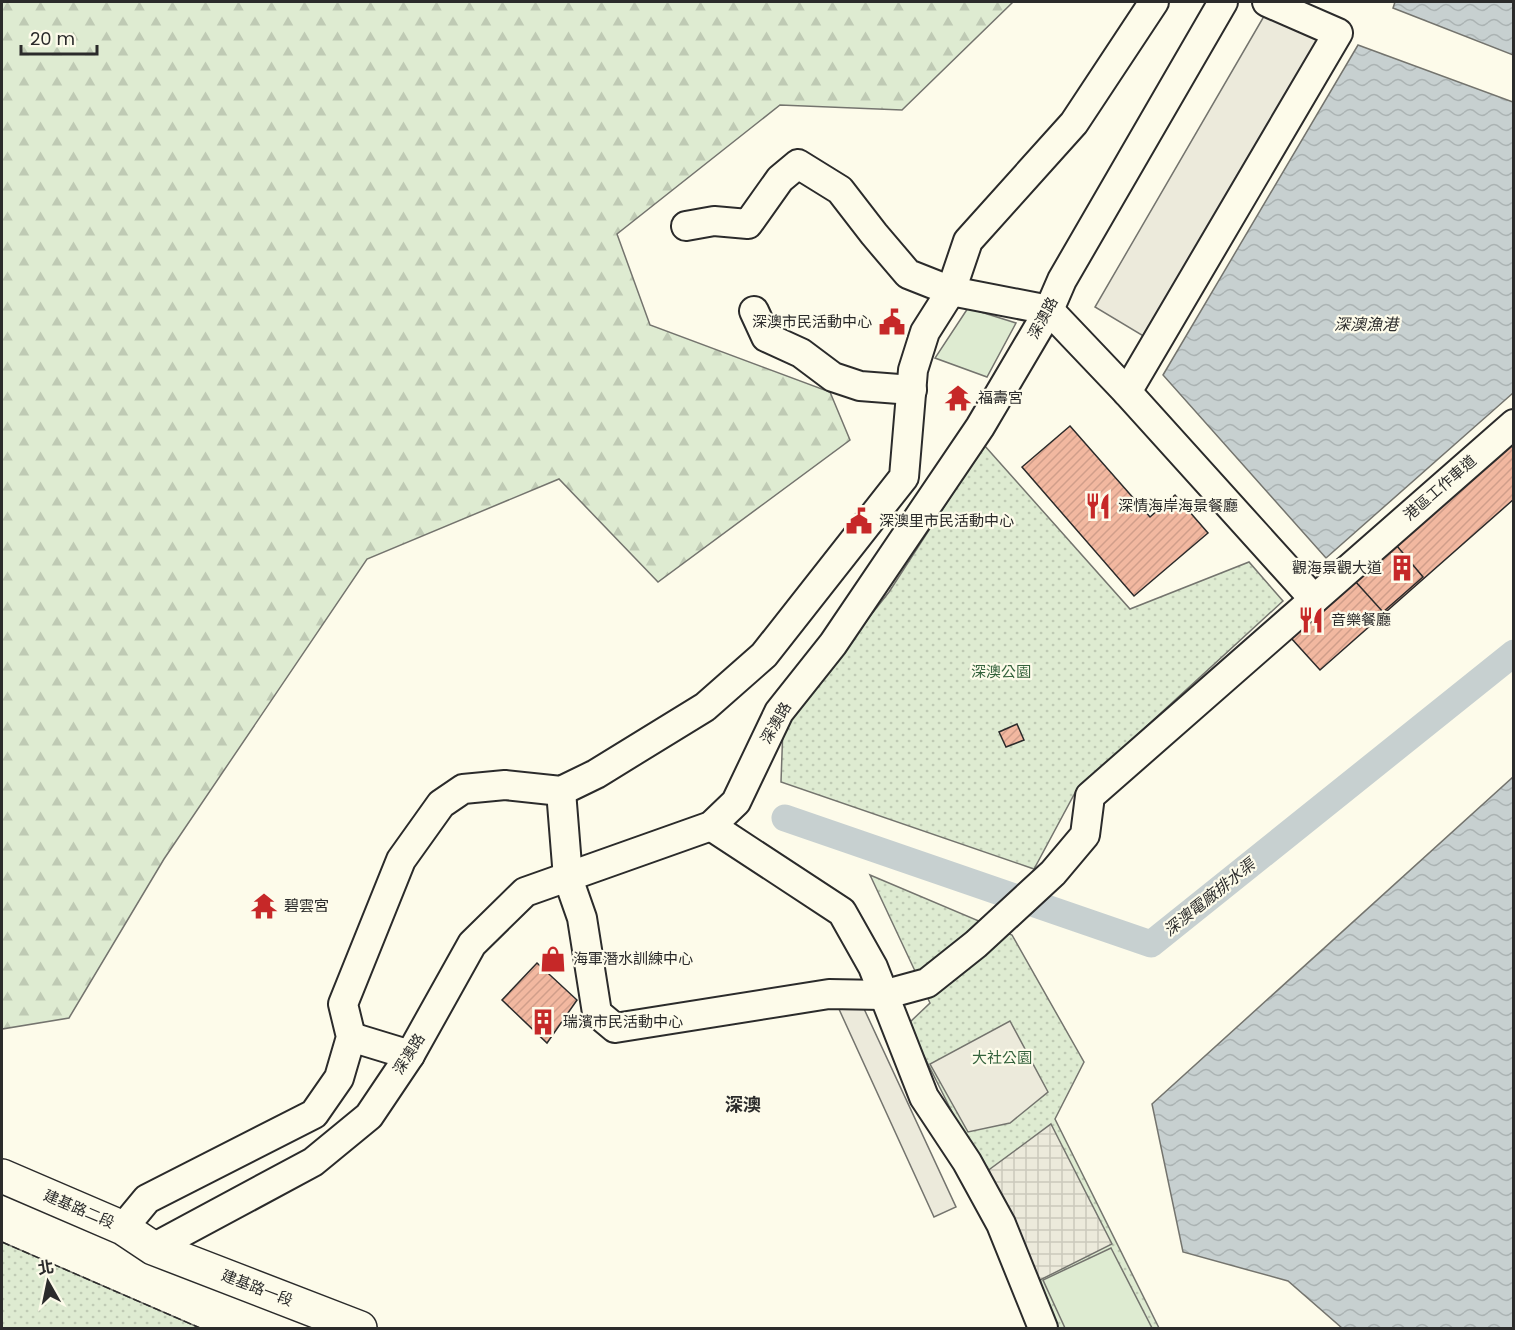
<svg xmlns="http://www.w3.org/2000/svg" width="1515" height="1330" font-family="Poppins,'Noto Sans TC',sans-serif">
<style>
.green{fill:url(#green-dots);stroke:#74746e;stroke-width:1.5}
.forest{fill:url(#forest-firs);stroke:#74746e;stroke-width:1.5}
.pitch{fill:#deebd1;stroke:#74746e;stroke-width:1.5}
.parking{fill:#eceadb;stroke:#74746e;stroke-width:1.5}
.plaza{fill:url(#plaza-grid);stroke:#74746e;stroke-width:1.5}
.water{fill:url(#water-waves);stroke:#74746e;stroke-width:1.5}
.lines{fill:none;stroke-linecap:round;stroke-linejoin:round}
.canal{stroke:#c7d0d0;stroke-width:27}
.building{fill:url(#building-hatch);stroke:#2b2b2b;stroke-width:1.5}
.minor-casing{stroke:#2b2b2b;stroke-width:32}
.major-casing{stroke:#2b2b2b;stroke-width:36}
.minor{stroke:#fdfbea;stroke-width:28}
.major{stroke:#fdfbea;stroke-width:33}
.fence{stroke:#2b2b2b;stroke-width:1.5;stroke-dasharray:8 3;stroke-linecap:butt}
.labels{text-anchor:middle;stroke-width:4.5;stroke-linejoin:round;paint-order:stroke}
.street-label{font-size:15px;fill:#2b2b2b;stroke:#fdfbea}
.poi-label{font-size:15px;fill:#2b2b2b;stroke:#fdfbea;text-anchor:start}
.park-label{font-size:15px;fill:#34623c;stroke:#fdfbea}
.water-label{font-size:16px;font-style:italic;fill:#2b2b2b;stroke:#fdfbea}
.quarter-label{font-size:18px;font-weight:bold;fill:#2b2b2b;stroke:#fdfbea}
</style>
<defs>
<pattern id="green-dots" width="8" height="8" patternUnits="userSpaceOnUse" patternTransform="scale(1.5)"><rect width="8" height="8" fill="#deebd1"/><path d="M2 2h.1M6 6h.1" fill="none" stroke="#bfcab4" stroke-width="1.8" stroke-linecap="round"/></pattern>
<pattern id="forest-firs" width="22" height="20" patternUnits="userSpaceOnUse" patternTransform="scale(1.5)"><rect width="22" height="20" fill="#deebd1"/><path d="M5 1l3.5 6h-7zM16 11l3.5 6h-7z" fill="#bfcab4"/></pattern>
<pattern id="plaza-grid" width="8" height="8" patternUnits="userSpaceOnUse" patternTransform="scale(1.5)"><rect width="8" height="8" fill="#eceadb"/><path d="M0 4h8M4 0v8" fill="none" stroke="#cbc9bc"/></pattern>
<pattern id="water-waves" width="16" height="10" patternUnits="userSpaceOnUse" patternTransform="scale(1.5)"><rect width="16" height="10" fill="#c7d0d0"/><path d="M0 5q4-4 8 0t8 0" fill="none" stroke="#abb3b3"/></pattern>
<pattern id="building-hatch" width="6" height="6" patternUnits="userSpaceOnUse" patternTransform="scale(1.5)"><rect width="6" height="6" fill="#f2b8a0"/><path d="M-1 1l2-2M0 6l6-6M5 7l2-2" fill="none" stroke="#d09e8a"/></pattern>
</defs>
<rect width="100%" height="100%" fill="#fdfbea"/>
<g class="green">
<polygon points="984,445 1130,609 1249,562 1283,601 1076,791 1034,869 781,782 783,726 889,592"/>
<polygon points="870,875 1012,935 1084,1062 1055,1119 1159,1328 1056,1328 982,1172 908,1024 930,1003"/>
<polygon points="2,1242 200,1328 2,1328"/>
</g>
<polygon class="forest" points="2,2 1013,2 902,110 780,105 617,234 650,325 830,392 850,440 658,582 559,479 367,559 164,859 69,1018 2,1029"/>
<g class="pitch">
<polygon points="968,308 1016,323 987,377 935,358"/>
<polygon points="1111,1248 1152,1328 1065,1328 1043,1280"/>
</g>
<g class="parking">
<polygon points="1267,11 1329,36 1150,340 1095,307"/>
<polygon points="859,998 956,1207 934,1217 838,1007"/>
<polygon points="1010,1021 1048,1092 1010,1123 968,1132 930,1064"/>
</g>
<polygon class="plaza" points="1051,1124 1112,1244 1038,1281 986,1172"/>
<g class="water">
<polygon points="1395,2 1513,2 1513,55 1393,8"/>
<polygon points="1358,45 1513,102 1513,393 1326,558 1163,375"/>
<polygon points="1513,777 1513,1328 1342,1328 1288,1281 1183,1252 1152,1104"/>
</g>
<g class="lines">
<polyline class="canal" points="785,818 1151,944 1514,653"/>
</g>
<g class="building">
<polygon points="1070,426 1150,517 1175,495 1208,533 1134,596 1022,467"/>
<polygon points="1514,440 1514,499 1320,670 1291,638"/>
<polygon points="1397,546 1423,577 1383,612 1355,581"/>
<polygon points="1017,724 1024,740 1006,747 999,732"/>
<polygon points="537,963 577,1000 547,1043 502,1000"/>
</g>
<g class="lines">
<g class="minor-casing">
<g id="minor">
<polyline points="686,226 714,221 748,224 780,179 798,164 840,190 874,234 908,274 951,291 1049,310 1127,392 1314,599"/>
<polyline points="754,311 766,337 801,353 833,377 860,386 912,390"/>
<polyline points="1127,392 1338,33 1267,2"/>
<polyline points="561,791 568,878 582,918 597,1013 615,1028 829,994 883,995 927,983 976,944 1053,873 1085,835 1090,796 1514,424"/>
<polyline points="711,826 842,912 873,967 924,1097 967,1162 1001,1224 1043,1328"/>
<polyline points="351,1037 410,1055"/>
<polyline points="123,1228 147,1199 314,1114 339,1078 351,1037 343,1004 401,860 441,804 463,789 505,785 561,791 596,774 705,707 764,655 904,477 913,370 925,332 951,291 968,241 1074,123 1154,2"/>
<polyline points="153,1248 313,1162 369,1116 410,1055 472,944 525,892 711,826 736,802 779,712 833,644 980,427 1049,310 1062,280 1223,2"/>
</g>
</g>
<g class="major-casing">
<polyline id="major" points="2,1176 123,1228 153,1248 360,1328"/>
</g>
<use href="#minor" class="minor"/>
<use href="#major" class="major"/>
<polyline class="fence" points="2,1242 200,1328"/>
</g>
<defs>
<g id="civic-bare" transform="scale(2.07)"><path d="M-.6-6.5H3V-4.5H.6V-3L4-1V1h2V6H-6V1h2V-1L-.6-3ZM-1.2 2.5V6h2.4V2.5Z" fill="#c62828" stroke="#fdfbea" stroke-width="2.5" paint-order="stroke"/></g>
<g id="temple-bare" transform="scale(2.07)"><path d="M0-6L5-2H3V0L6.5 2.5H4V6H1.5V3h-3V6H-4V2.5H-6.5L-3 0V-2H-5Z" fill="#c62828" stroke="#fdfbea" stroke-width="2.5" paint-order="stroke"/></g>
<g id="restaurant-bare" transform="scale(2.07)"><path d="M-5-6h1v4h1v-4h1v4h1v-4h1v5L-1.5 .5V6h-2V.5L-5-1ZM5-6V6H3V1.5H1.5Q1.5-4 5-6Z" fill="#c62828" stroke="#fdfbea" stroke-width="2.5" paint-order="stroke"/></g>
<g id="building-bare" transform="scale(2.07)"><path d="M-4-6H4V6H1V3H-1V6H-4ZM-2.5-4.3h1.7v1.8h-1.7ZM.8-4.3h1.7v1.8H.8ZM-2.5-1h1.7V.8h-1.7ZM.8-1h1.7V.8H.8Z" fill="#c62828" stroke="#fdfbea" stroke-width="2.5" paint-order="stroke"/></g>
<g id="shop-bare" transform="scale(2.07)"><path d="M-5-2.5h2.3a2.7 3.5 0 0 1 5.4 0H5L5.5 6h-11ZM-1.5-2.5h3a1.5 2.3 0 0 0-3 0Z" fill="#c62828" stroke="#fdfbea" stroke-width="2.5" paint-order="stroke"/></g>
</defs>
<g fill-rule="evenodd">
<use href="#civic-bare" x="892" y="322"/>
<use href="#temple-bare" x="958" y="398"/>
<use href="#restaurant-bare" x="1098" y="506"/>
<use href="#civic-bare" x="859" y="521"/>
<use href="#building-bare" x="1402" y="568"/>
<use href="#restaurant-bare" x="1311" y="620"/>
<use href="#temple-bare" x="264" y="906"/>
<use href="#shop-bare" x="553" y="959"/>
<use href="#building-bare" x="543" y="1022"/>
</g>
<g class="labels">
<g class="street-label">
<text transform="translate(1043 318) rotate(-62)" y="5">深澳路</text>
<text transform="translate(1440 488) rotate(-41)" y="5">港區工作車道</text>
<text transform="translate(776 723) rotate(-60)" y="5">深澳路</text>
<text transform="translate(409 1054) rotate(-58)" y="5">深澳路</text>
<text transform="translate(79 1209) rotate(23)" y="5">建基路二段</text>
<text transform="translate(257 1288) rotate(21)" y="5">建基路一段</text>
</g>
<g class="poi-label">
<text x="872" y="327" text-anchor="end">深澳市民活動中心</text>
<text x="978" y="403">福壽宮</text>
<text x="1118" y="511">深情海岸海景餐廳</text>
<text x="879" y="526">深澳里市民活動中心</text>
<text x="1382" y="573" text-anchor="end">觀海景觀大道</text>
<text x="1331" y="625">音樂餐廳</text>
<text x="284" y="911">碧雲宮</text>
<text x="573" y="964">海軍潛水訓練中心</text>
<text x="563" y="1027">瑞濱市民活動中心</text>
</g>
<g class="park-label">
<text x="1001" y="677">深澳公園</text>
<text x="1002" y="1063">大社公園</text>
</g>
<g class="water-label">
<text x="1366" y="330">深澳漁港</text>
<text transform="translate(1209 897) rotate(-39)" y="6">深澳電廠排水渠</text>
</g>
<g class="quarter-label">
<text x="743" y="1111">深澳</text>
</g>
</g>
<rect width="1515" height="1330" fill="none" stroke="#2b2b2b" stroke-width="6"/>
<g transform="translate(48 1282) rotate(351)" stroke="#fdfbea" stroke-width="4.5" paint-order="stroke">
<path d="M0-4.5L10 22L0 15L-10 22Z" fill="#2b2b2b"/>
<text y="-9" font-size="16" font-weight="bold" text-anchor="middle" fill="#2b2b2b">北</text>
</g>
<path d="M21 45v9h76v-9" fill="none" stroke="#2b2b2b" stroke-width="3"/>
<text x="30" y="45" font-size="18" fill="#2b2b2b" stroke="#fdfbea" stroke-width="4.5" paint-order="stroke">20 m</text>
</svg>
